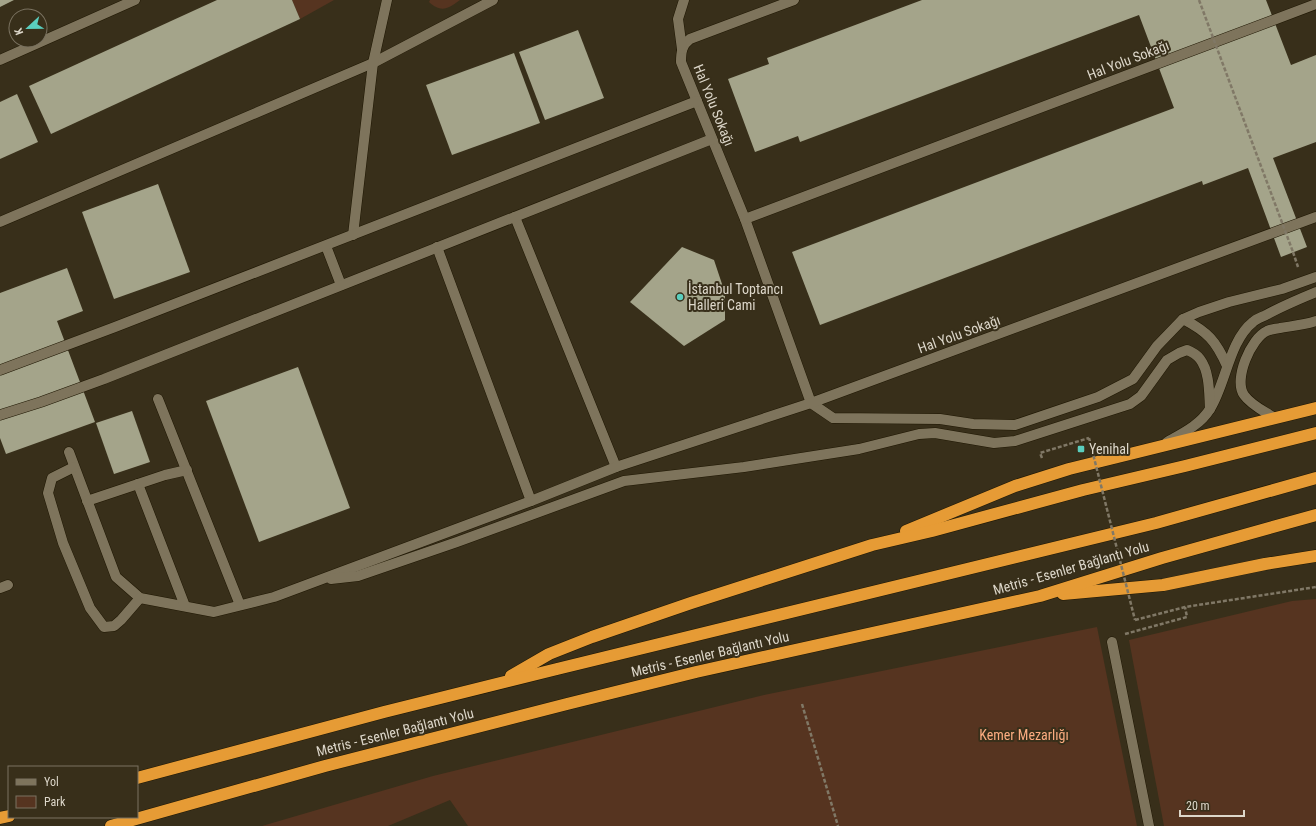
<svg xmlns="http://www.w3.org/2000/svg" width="1316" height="826" font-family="'Roboto Condensed',sans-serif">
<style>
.green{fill:#563420}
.building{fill:#a4a48a}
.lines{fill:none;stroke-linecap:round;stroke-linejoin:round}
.minor-casing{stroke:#1f1703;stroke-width:11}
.highway-casing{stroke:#1f1703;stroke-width:13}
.path{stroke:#807866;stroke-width:2.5;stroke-dasharray:4 2;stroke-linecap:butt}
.minor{stroke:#7e745c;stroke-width:10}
.highway{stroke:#e69b35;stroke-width:12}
.path-bridge{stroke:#807866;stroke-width:2.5;stroke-dasharray:4 2;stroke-linecap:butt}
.poi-dot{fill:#5acebe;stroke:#382f1a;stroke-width:1.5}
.labels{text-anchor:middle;stroke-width:4;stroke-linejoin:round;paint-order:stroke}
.street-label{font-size:14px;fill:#ddd7ca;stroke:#382f1a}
.poi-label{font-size:14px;fill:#ddd7ca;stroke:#382f1a;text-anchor:start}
.park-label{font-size:14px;fill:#faac80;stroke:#382f1a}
</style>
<rect width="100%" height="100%" fill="#382f1a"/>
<g class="green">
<polygon points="292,0 334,0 300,19"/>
<path d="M430,0H460C448,9 441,13 429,2Z"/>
<polygon points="1316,599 1316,826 1164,826 1129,640 1292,601"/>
<polygon points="1097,627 1137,826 468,826 450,800 388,826 262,826 433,776 764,695"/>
</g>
<g class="building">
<polygon points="0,0 14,0 0,7"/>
<polygon points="217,0 292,0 300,19 51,134 29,86"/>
<polygon points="922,0 1266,0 1291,65 1316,55 1316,142 1273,158 1307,247 1281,257 1248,168 1203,185 1202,181 820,325 792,252 1174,108 1139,15 800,142 798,136 755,152 728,79 769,64 767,58"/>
<polygon points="578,30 604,98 545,120 519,52"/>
<polygon points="514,53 540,123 452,155 426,85"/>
<polygon points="17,94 38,142 0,159 0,102"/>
<polygon points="158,184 190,272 114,299 82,212"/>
<polygon points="682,247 714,260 725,293 725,320 684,346 630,302"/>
<polygon points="67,268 83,311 57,321 95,422 6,454 0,438 0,293"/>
<polygon points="298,367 350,508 259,542 206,401"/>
<polygon points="132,411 150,462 114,474 96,423"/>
</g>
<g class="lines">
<g class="minor-casing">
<g id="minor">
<path d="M794,0L690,39C682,45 681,52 681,62L745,219L811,403"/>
<polyline points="682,49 678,19 684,0"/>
<polyline points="0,60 135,0"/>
<polyline points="515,217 616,467"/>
<polyline points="745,219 1316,4"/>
<polyline points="0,222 373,63 493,0"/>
<polyline points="353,235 373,63 387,0"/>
<polyline points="326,246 341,285"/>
<polyline points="437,247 531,501"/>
<path d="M1183,319C1208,332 1216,341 1227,366"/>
<polyline points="0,370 115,327 697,101"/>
<polyline points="158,399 240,605"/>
<polyline points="811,403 833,418 940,419 973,424 1015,425 1098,397 1133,379 1157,346 1183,319 1199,312 1229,302 1282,289 1316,277"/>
<polyline points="0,415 41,402 104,379 712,139"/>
<path d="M1273,417C1264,411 1251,405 1244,395C1233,380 1251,338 1267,331C1271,329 1276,329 1280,328C1292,326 1304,325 1316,321"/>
<path d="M1167,442C1183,433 1200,425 1210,409C1226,384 1229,341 1253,322C1256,319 1262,317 1266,315C1282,306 1299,299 1316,292"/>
<polyline points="69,452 116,577 140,598 214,612 274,597 531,501 616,467 811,403 1316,217"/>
<polyline points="74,467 52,478 48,493 63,543 90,608 104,627 114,626 121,620 140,598"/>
<polyline points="138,484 185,606"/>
<polyline points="87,501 165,475 187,470"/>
<path d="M331,579L358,576L457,542L624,481L744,467L859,449L919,434L935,433L994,443L1015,441L1130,404L1141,396L1167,360L1179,353L1187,350C1192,352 1197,355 1200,359C1210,372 1209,394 1210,409"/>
<polyline points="0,588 8,585"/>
<polyline points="1112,642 1149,826"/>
</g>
</g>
<g class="highway-casing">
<g id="highway">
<polyline points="906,531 1015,486 1069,469 1316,408"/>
<polyline points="1063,594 1163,585 1265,564 1316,556"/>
<polyline points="511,676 549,654 592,637 691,603 872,545 932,531 1083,490 1185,466 1316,433"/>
<polyline points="137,778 384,712 557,669 1156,523 1316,478"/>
<polyline points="0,818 9,816"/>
<polyline points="111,826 325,766 567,704 696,672 1040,596 1162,558 1316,515"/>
</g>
</g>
<g class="path">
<polyline points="1293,252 1298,267"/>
<polyline points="1042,458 1040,453 1089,438"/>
<polyline points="1135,620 1185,607 1316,587"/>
<polyline points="1125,634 1187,617 1185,607"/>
<polyline points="802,704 838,826"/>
</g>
<use href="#minor" class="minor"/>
<use href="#highway" class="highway"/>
<g class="path-bridge">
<polyline points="1199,0 1293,252"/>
<polyline points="1089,438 1135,620"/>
</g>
</g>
<g class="poi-dot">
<circle cx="680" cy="297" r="4"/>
<rect x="1077" y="445" width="8" height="8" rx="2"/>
</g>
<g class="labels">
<g class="street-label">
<text transform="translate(1128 60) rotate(-21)" y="5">Hal Yolu Sokağı</text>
<text transform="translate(714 105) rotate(68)" y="5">Hal Yolu Sokağı</text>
<text transform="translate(959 334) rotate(-20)" y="5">Hal Yolu Sokağı</text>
<text transform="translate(1071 568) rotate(-16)" y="5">Metris - Esenler Bağlantı Yolu</text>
<text transform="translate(710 654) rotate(-13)" y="5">Metris - Esenler Bağlantı Yolu</text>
<text transform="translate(395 732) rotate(-14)" y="5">Metris - Esenler Bağlantı Yolu</text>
</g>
<g class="poi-label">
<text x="688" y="294">İstanbul Toptancı<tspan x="688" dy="16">Halleri Cami</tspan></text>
<text x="1089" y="454">Yenihal</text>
</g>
<g class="park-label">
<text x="1024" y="740">Kemer Mezarlığı</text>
</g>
</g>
<rect x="8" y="766" width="130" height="52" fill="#382f1a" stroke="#7a7260"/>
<rect x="16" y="779" width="20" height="6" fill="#7e745c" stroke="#7a7260"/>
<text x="44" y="786" font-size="12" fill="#ddd7ca">Yol</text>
<rect x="16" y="796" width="20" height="12" fill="#563420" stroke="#7a7260"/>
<text x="44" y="806" font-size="12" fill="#ddd7ca">Park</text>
<g transform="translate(28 28) rotate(248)"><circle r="19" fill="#382f1a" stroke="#7a7260"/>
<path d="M0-3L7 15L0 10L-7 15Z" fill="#5acebe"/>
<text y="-6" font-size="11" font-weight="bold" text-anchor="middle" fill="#ddd7ca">K</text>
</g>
<path d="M1180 810v6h64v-6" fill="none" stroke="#ddd7ca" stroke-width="2"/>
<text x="1186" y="810" font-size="12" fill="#ddd7ca" stroke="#382f1a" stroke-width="3" paint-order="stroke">20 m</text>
</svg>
